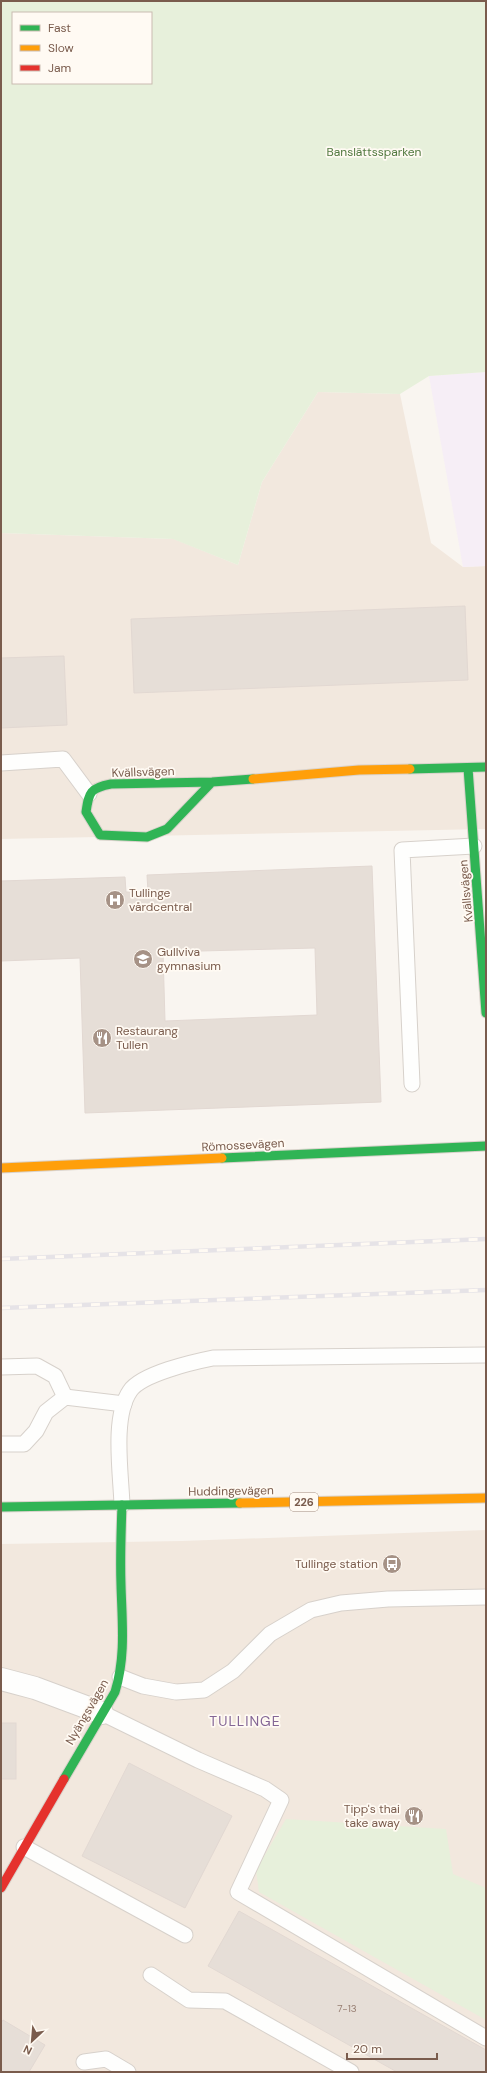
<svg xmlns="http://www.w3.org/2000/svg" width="487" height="2073" font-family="'DM Sans',sans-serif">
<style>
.residential{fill:#f2e8de}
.education{fill:#f6eef6}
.green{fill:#e7f0db;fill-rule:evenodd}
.building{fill:#e6ded7;stroke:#e2d8d2;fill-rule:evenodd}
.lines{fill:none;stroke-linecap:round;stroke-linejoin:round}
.lane-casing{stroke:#d7d1cb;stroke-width:17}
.street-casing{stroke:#d7d1cb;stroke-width:24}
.fast-casing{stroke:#d9d2cb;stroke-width:11}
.slow-casing{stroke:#d9d2cb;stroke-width:11}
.jam-casing{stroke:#d9d2cb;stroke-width:11}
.lane{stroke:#fefefd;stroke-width:15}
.street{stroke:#fefefd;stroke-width:22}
.fast{stroke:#30b455;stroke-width:9}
.slow{stroke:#ff9f0a;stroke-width:9}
.jam{stroke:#e5322d;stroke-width:9}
.rail-casing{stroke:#e6e3e7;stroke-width:4.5}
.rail{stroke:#fffaf3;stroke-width:3;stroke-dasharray:9;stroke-linecap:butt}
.labels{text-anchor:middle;stroke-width:3.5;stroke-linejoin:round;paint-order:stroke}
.number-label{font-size:10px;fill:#977e72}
.shield{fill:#fffaf3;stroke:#a28b7f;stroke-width:1}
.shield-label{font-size:11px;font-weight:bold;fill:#7a5c4d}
.park-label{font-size:12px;fill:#537a41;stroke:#fffaf3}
.street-label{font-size:12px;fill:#7a5c4d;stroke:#fffaf3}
.poi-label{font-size:12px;fill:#7a5c4d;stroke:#fffaf3;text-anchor:start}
.quarter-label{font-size:14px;letter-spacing:1px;fill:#846695;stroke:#fffaf3}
</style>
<rect width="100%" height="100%" fill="#f9f5f0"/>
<g class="residential">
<polygon points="318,392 400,394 431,543 463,567 486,566 486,829 1,839 1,533 174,539 238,565 262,482"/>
<polygon points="486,1530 486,2072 1,2072 1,1544 182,1541"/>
</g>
<polygon class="education" points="486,372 486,566 463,567 429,376"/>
<g class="green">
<path d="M1,1H486V372L429,376L400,394L318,392L262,482L238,565L173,539L1,533ZM13,13H151V83H13Z"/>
<polygon points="286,1819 446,1829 453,1874 486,1888 486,2020 259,1892 256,1870"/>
</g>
<g class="building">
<polygon points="465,606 468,680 134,693 131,619"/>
<polygon points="64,656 67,725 1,728 1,658"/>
<path d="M372,866L381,1102L85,1113L80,958L1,961V881L125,877L126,892H148L147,875ZM315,948L317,1015L165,1021L163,952Z"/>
<rect x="1" y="1723" width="15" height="56"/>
<polygon points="129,1763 232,1816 185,1908 82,1856"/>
<polygon points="239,1911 486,2050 486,2072 397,2072 208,1966"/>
<polygon points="3,2020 45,2045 29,2072 1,2072 1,2023"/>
</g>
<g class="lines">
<g class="lane-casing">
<g id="lane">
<polyline points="1,763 63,759 89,794"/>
<polyline points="412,1084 402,850 474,846"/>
<polyline points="1,1367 37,1366 55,1376 65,1397"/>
<polyline points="1,1444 24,1444 36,1431 46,1412 65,1397 124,1404"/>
<path d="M122,1505C121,1474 112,1417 130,1391C141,1374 193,1362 213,1358L486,1355"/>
<polyline points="120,1677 143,1686 176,1692 204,1690 233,1671 270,1634 311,1610 341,1603 388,1599 486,1597"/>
<polyline points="102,1713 198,1760 265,1789 281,1800 238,1892 486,2038"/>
<polyline points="24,1847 185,1935"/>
<polyline points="151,1975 189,2000 225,2001 351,2072"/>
<polyline points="84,2062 106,2059 128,2072"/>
</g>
</g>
<g class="street-casing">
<polyline id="street" points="1,1679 35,1688 102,1713"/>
</g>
<g class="fast-casing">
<g id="fast">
<polyline points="468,768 486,1013"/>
<polyline points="410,769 486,767"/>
<path d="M212,782L167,829L147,837L100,835L86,812C89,792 90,788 111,784L212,782L253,779"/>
<polyline points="222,1158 486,1146"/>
<polyline points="1,1507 240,1503"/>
<path d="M64,1779L115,1692C126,1656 122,1622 121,1585C120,1558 121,1532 122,1505"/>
</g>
</g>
<g class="slow-casing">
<g id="slow">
<polyline points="253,779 359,770 410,769"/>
<polyline points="1,1168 222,1158"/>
<polyline points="240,1503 486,1498"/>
</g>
</g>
<g class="jam-casing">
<polyline id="jam" points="1,1888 64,1779"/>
</g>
<use href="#lane" class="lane"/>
<use href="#street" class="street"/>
<use href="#fast" class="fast"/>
<use href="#slow" class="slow"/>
<use href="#jam" class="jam"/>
<g class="rail-casing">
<g id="rail">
<polyline points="1,1259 486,1239"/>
<polyline points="1,1308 486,1290"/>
</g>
</g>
<use href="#rail" class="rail"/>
</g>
<defs>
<g id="hospital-disc" transform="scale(1)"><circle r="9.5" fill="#a69286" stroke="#fffaf3"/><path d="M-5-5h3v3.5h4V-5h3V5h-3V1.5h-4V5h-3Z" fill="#fff"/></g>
<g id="school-disc" transform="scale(1)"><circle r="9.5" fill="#a69286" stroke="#fffaf3"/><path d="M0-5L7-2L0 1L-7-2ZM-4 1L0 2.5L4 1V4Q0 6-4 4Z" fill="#fff"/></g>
<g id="restaurant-disc" transform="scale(1)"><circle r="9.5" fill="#a69286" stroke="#fffaf3"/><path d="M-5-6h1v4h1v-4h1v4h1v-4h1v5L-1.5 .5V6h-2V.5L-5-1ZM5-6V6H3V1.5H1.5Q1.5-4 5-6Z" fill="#fff"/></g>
<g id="bus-disc" transform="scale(1)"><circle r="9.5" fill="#a69286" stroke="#fffaf3"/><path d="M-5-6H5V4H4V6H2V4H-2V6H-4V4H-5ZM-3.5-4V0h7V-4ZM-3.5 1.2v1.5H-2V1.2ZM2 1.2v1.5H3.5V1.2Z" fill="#fff"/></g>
</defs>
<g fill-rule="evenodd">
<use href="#hospital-disc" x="115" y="900"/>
<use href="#school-disc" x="143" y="959"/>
<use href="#restaurant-disc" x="102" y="1038"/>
<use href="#bus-disc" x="392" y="1564"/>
<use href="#restaurant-disc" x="414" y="1816"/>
</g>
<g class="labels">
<g class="number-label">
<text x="347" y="2012">7-13</text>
</g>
<rect class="shield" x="290" y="1493" width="28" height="18" rx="3"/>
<g class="shield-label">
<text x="304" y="1506">226</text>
</g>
<g class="park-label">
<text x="374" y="156">Banslättssparken</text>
</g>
<g class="street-label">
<text transform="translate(143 772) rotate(-2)" y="4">Kvällsvägen</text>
<text transform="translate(466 891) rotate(-95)" y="4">Kvällsvägen</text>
<text transform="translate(243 1145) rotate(-3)" y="4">Römossevägen</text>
<text transform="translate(231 1491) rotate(-1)" y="4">Huddingevägen</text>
<text transform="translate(87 1712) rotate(-60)" y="4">Nyängsvägen</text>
</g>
<g class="poi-label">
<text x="129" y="897">Tullinge<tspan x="129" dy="14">vårdcentral</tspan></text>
<text x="157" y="956">Gullviva<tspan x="157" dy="14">gymnasium</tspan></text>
<text x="116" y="1035">Restaurang<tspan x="116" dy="14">Tullen</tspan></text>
<text x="378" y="1568" text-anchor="end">Tullinge station</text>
<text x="400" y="1813" text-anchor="end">Tipp's thai<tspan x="400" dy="14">take away</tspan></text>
</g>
<g class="quarter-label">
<text x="245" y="1726">TULLINGE</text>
</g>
</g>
<rect width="487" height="2073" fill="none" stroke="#7a5c4d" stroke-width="4"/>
<rect x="12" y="12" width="140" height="72" fill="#fffaf3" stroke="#cabbb1"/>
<rect x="20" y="25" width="20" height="6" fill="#30b455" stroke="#cabbb1"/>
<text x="48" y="32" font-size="12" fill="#7a5c4d">Fast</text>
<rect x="20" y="45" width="20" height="6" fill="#ff9f0a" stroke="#cabbb1"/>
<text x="48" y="52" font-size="12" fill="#7a5c4d">Slow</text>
<rect x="20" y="65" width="20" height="6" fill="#e5322d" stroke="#cabbb1"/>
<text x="48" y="72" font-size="12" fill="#7a5c4d">Jam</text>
<g transform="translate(32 2041) rotate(206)" stroke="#fffaf3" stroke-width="3" paint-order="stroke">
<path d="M0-3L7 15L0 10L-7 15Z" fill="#7a5c4d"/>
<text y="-6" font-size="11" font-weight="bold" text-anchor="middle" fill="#7a5c4d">N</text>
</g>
<path d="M347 2053v6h90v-6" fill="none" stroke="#7a5c4d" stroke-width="2"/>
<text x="353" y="2053" font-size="12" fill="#7a5c4d" stroke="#fffaf3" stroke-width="3" paint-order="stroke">20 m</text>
</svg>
